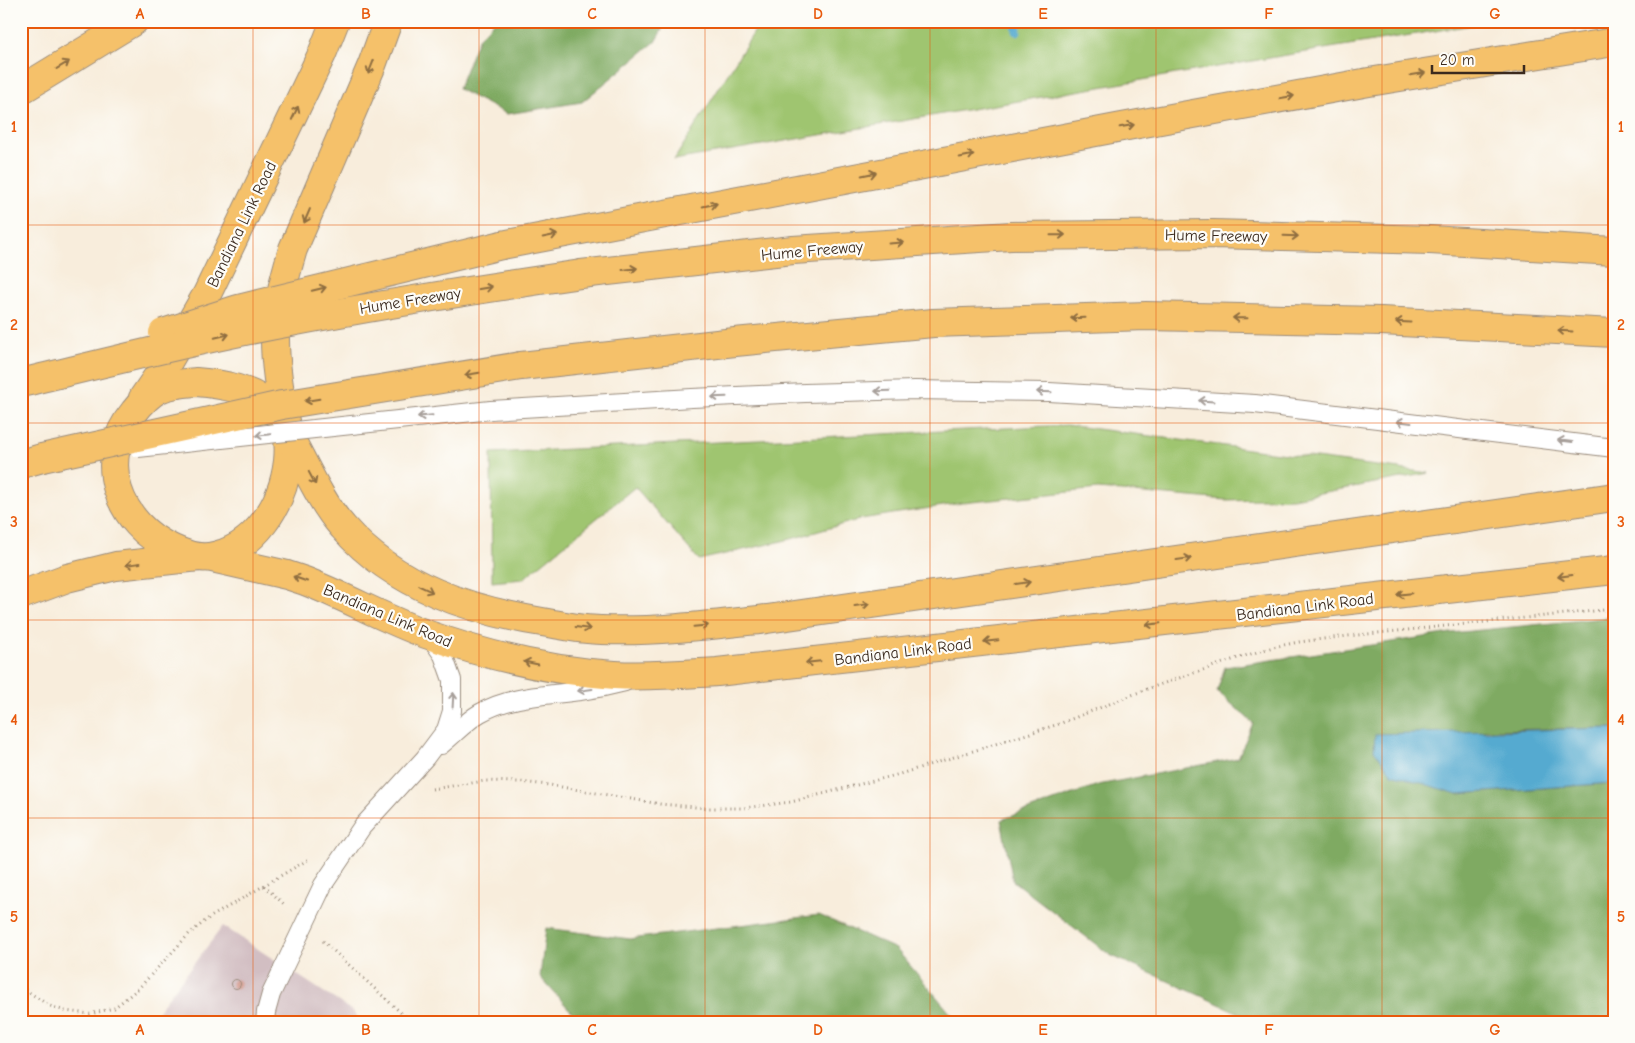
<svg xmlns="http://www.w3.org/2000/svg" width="1635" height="1043" font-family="'Comic Neue',sans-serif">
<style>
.industrial{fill:#d2bec2}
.green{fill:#9fc570;stroke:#6d7847}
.forest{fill:#7faa62;stroke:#5d6a40}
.water{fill:#54aad0;stroke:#486a77}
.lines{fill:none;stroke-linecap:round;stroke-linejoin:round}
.stream{stroke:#54aad0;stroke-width:9}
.building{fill:#d69d91}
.service-casing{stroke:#9a8c7d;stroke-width:20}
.primary-casing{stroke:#9a8c7d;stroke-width:30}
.motorway-casing{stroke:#9a8c7d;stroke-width:30}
.path{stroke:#9a8c7d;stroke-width:3;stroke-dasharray:1 4;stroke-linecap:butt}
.service{stroke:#fff;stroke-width:18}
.primary{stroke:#f5c16b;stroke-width:28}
.motorway{stroke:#f5c16b;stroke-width:28}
.service-bridge-casing{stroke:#9a8c7d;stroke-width:20;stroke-linecap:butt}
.motorway-bridge-casing{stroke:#9a8c7d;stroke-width:30;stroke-linecap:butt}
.service-bridge{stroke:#fff;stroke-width:18}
.motorway-bridge{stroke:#f5c16b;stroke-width:28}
.oneway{stroke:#8f6e41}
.oneway2{stroke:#a79f9a}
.grid{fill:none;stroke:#e8590c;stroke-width:1;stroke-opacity:0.55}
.labels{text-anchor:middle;stroke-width:4.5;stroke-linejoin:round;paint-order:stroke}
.street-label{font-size:16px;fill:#3b2a1e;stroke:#fdfcf7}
.neatline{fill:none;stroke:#e8590c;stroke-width:2}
.grid-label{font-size:16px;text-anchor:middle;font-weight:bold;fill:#e8590c}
</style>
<rect width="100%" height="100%" fill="#fdfcf7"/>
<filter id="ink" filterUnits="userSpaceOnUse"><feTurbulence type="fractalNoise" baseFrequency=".02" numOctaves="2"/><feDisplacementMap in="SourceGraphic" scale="10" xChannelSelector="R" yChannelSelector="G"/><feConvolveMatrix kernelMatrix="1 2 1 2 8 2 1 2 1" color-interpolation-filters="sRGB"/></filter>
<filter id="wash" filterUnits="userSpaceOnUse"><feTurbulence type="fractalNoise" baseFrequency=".0096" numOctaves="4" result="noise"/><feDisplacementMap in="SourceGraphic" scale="20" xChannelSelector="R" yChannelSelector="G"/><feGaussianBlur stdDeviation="1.12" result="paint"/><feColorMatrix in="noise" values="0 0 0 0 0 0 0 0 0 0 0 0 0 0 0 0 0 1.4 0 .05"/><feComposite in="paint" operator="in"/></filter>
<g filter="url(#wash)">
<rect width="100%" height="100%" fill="#f8eddc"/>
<polygon class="industrial" points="223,926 354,1012 361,1022 149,1022"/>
<g class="green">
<polygon points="761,21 1497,21 1293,54 674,160"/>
<polygon points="1067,425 1429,473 1293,498 1226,500 1098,489 962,503 861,519 791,539 699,560 635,487 523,579 492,582 491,453"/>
</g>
<g class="forest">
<polygon points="495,21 667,21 655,42 582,102 507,114 458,89 479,37"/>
<polygon points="1614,617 1614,728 1484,730 1457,794 1614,783 1614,1022 1259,1022 1110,955 1013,881 1001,820 1098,785 1238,758 1253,723 1217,691 1225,667 1451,633"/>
<polygon points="819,915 896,949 958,1022 581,1022 540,977 546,928 630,939"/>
</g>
<polygon class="water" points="1614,728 1614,783 1457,794 1392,774 1374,750 1375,734"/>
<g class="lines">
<polyline class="stream" points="1016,21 1017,31"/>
</g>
<g id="blocks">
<circle class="building" cx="236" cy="984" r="4.5"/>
</g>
</g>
<g filter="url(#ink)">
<use href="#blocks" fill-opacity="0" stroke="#9a8c7d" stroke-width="1"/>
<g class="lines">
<g class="service-casing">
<g id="service">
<polyline points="491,410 692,398 805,393 915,390 1049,392 1255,404 1614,448"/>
<path d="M441,745C454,735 466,721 480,713C512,695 544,696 580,691C595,689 610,686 625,682"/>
<polyline points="265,1022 266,1012 271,994 323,885 362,827 425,758 446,730 452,711 452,680 443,655 436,645 427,636"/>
</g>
</g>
<g class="primary-casing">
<g id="primary">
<path d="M196,382C223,384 253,389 273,409C288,424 290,442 288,461C283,504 255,550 209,557C197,559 184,554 173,549C118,525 94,460 134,412C141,403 149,394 159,389C170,384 184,383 196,382Z"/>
<polyline points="143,398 169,360 207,294 322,54 335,21"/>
<path d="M286,427C281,398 275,369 275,339C276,309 284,279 293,249L372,65L388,21"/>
<path d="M289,436C305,465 321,503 343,527C395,587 472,611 548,623C565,626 583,630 601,630C656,632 712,625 767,619L1614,497"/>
<path d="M208,557L287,575L305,581C346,597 385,619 426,634C487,656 551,671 615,675C649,677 683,674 717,672L1614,570"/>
</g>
</g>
<g class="motorway-casing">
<g id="motorway">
<polyline points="21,90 134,21"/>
<polyline points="502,245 1122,127 1369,82 1614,42"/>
<polyline points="581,274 793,250 1011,236 1213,234 1430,240 1614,251"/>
<polyline points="521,366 735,342 933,323 1146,316 1381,321 1614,333"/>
<polyline points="21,464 42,458"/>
<polyline points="21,595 67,578 116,566 199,557"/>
</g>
</g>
<g class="path">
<polyline points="432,789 485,781 519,782 550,785 660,804 707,808 744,808 791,802 900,774 1059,724 1147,689 1232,660 1273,647 1299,642 1348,636 1614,609"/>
<polyline points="264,886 286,906"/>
<polyline points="323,941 411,1022"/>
<polyline points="21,987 50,1006 65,1011 90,1014 114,1008 139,988 189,934 209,918 309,859"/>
</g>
<use href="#service" class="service"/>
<use href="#primary" class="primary"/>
<use href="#motorway" class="motorway"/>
<g class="service-bridge-casing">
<polyline id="service-bridge" points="138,448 491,410"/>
</g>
<g class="motorway-bridge-casing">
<g id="motorway-bridge">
<polyline points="163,333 238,309 502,245"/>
<path d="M21,383C92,366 163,348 235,333C350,309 465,291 581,274"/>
<polyline points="42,458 282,405 521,366"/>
</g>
</g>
<use href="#service-bridge" class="service-bridge"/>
<use href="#motorway-bridge" class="motorway-bridge"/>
</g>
<defs><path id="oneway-shaft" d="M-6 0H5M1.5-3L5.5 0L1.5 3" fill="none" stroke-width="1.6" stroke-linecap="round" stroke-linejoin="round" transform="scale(1.25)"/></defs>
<g class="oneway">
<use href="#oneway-shaft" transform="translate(63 65) rotate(-31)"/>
<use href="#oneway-shaft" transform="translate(371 67) rotate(112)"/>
<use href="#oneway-shaft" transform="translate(1418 74) rotate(-9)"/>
<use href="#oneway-shaft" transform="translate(1287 97) rotate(-10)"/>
<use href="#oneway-shaft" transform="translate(295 113) rotate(-65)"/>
<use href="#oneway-shaft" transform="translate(1127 126) rotate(-10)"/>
<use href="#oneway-shaft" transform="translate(967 156) rotate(-11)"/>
<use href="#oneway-shaft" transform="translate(869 174) rotate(-11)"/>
<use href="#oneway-shaft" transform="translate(710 205) rotate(-11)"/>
<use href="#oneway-shaft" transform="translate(307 216) rotate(113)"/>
<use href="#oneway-shaft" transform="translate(1058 235) rotate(-1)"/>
<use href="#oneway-shaft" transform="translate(550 236) rotate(-11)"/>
<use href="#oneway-shaft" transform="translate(1291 236) rotate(2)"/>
<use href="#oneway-shaft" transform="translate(896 243) rotate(-4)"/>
<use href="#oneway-shaft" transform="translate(630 269) rotate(-7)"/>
<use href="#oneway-shaft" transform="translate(485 288) rotate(-9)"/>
<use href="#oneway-shaft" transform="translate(319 289) rotate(-14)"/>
<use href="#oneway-shaft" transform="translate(1078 318) rotate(178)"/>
<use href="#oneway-shaft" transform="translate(1240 318) rotate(-179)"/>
<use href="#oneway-shaft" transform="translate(1403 322) rotate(-177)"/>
<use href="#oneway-shaft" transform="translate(1565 331) rotate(-177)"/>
<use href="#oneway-shaft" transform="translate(222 336) rotate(-13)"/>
<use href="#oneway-shaft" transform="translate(472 374) rotate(171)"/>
<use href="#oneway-shaft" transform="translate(312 400) rotate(171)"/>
<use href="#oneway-shaft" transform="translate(312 478) rotate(62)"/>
<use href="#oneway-shaft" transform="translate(1184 559) rotate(-8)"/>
<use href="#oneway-shaft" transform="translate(133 564) rotate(172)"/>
<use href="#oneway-shaft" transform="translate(1565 576) rotate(173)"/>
<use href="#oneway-shaft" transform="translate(300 579) rotate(-161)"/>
<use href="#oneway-shaft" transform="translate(1023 583) rotate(-8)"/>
<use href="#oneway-shaft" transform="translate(426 589) rotate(25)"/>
<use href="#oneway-shaft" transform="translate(1404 594) rotate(174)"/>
<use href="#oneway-shaft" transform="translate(862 605) rotate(-8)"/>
<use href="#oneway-shaft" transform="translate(1153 624) rotate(174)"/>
<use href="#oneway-shaft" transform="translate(701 626) rotate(-5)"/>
<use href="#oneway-shaft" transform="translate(583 628) rotate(8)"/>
<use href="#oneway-shaft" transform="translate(991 641) rotate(174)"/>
<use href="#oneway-shaft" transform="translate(813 662) rotate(174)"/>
<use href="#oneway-shaft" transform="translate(531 663) rotate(-168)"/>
</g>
<g class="oneway2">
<use href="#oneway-shaft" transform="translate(882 391) rotate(178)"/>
<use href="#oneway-shaft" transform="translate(1044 392) rotate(-178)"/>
<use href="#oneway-shaft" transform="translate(719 397) rotate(178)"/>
<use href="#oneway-shaft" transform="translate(1206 401) rotate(-176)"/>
<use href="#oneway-shaft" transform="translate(425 416) rotate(175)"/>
<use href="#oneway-shaft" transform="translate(1404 422) rotate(-173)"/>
<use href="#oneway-shaft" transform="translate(263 435) rotate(174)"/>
<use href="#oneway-shaft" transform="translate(1565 441) rotate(-173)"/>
<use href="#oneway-shaft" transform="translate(585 690) rotate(172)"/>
<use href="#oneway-shaft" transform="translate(453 700) rotate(-87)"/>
</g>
</g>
<path class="grid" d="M253,21V1022M479,21V1022M705,21V1022M930,21V1022M1156,21V1022M1382,21V1022M21,225H1614M21,423H1614M21,620H1614M21,818H1614"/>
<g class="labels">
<g class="street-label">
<text transform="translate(241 224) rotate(-64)" y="6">Bandiana Link Road</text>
<text transform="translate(1216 235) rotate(1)" y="6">Hume Freeway</text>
<text transform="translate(812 250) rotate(-5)" y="6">Hume Freeway</text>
<text transform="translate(410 300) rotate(-9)" y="6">Hume Freeway</text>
<text transform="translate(1305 606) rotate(-7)" y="6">Bandiana Link Road</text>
<text transform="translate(388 615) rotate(23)" y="6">Bandiana Link Road</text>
<text transform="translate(903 651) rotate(-7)" y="6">Bandiana Link Road</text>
</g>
</g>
<rect width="1635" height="1043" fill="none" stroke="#fdfcf7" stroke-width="55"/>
<path d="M1432 65v8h92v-8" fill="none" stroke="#3b2a1e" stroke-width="2.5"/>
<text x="1440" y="65" font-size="15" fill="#3b2a1e" stroke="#fdfcf7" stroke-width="4" paint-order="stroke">20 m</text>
<rect x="28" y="28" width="1580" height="988" class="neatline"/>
<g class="grid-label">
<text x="140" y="19">A</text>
<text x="366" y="19">B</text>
<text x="592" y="19">C</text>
<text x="818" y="19">D</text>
<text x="1043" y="19">E</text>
<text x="1269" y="19">F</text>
<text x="1495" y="19">G</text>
<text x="14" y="132">1</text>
<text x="1621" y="132">1</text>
<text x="14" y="330">2</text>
<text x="1621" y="330">2</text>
<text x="14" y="527">3</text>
<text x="1621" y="527">3</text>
<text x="14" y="725">4</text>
<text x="1621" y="725">4</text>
<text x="14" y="922">5</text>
<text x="1621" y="922">5</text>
<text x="140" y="1035">A</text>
<text x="366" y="1035">B</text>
<text x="592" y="1035">C</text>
<text x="818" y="1035">D</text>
<text x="1043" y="1035">E</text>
<text x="1269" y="1035">F</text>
<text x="1495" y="1035">G</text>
</g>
</svg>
